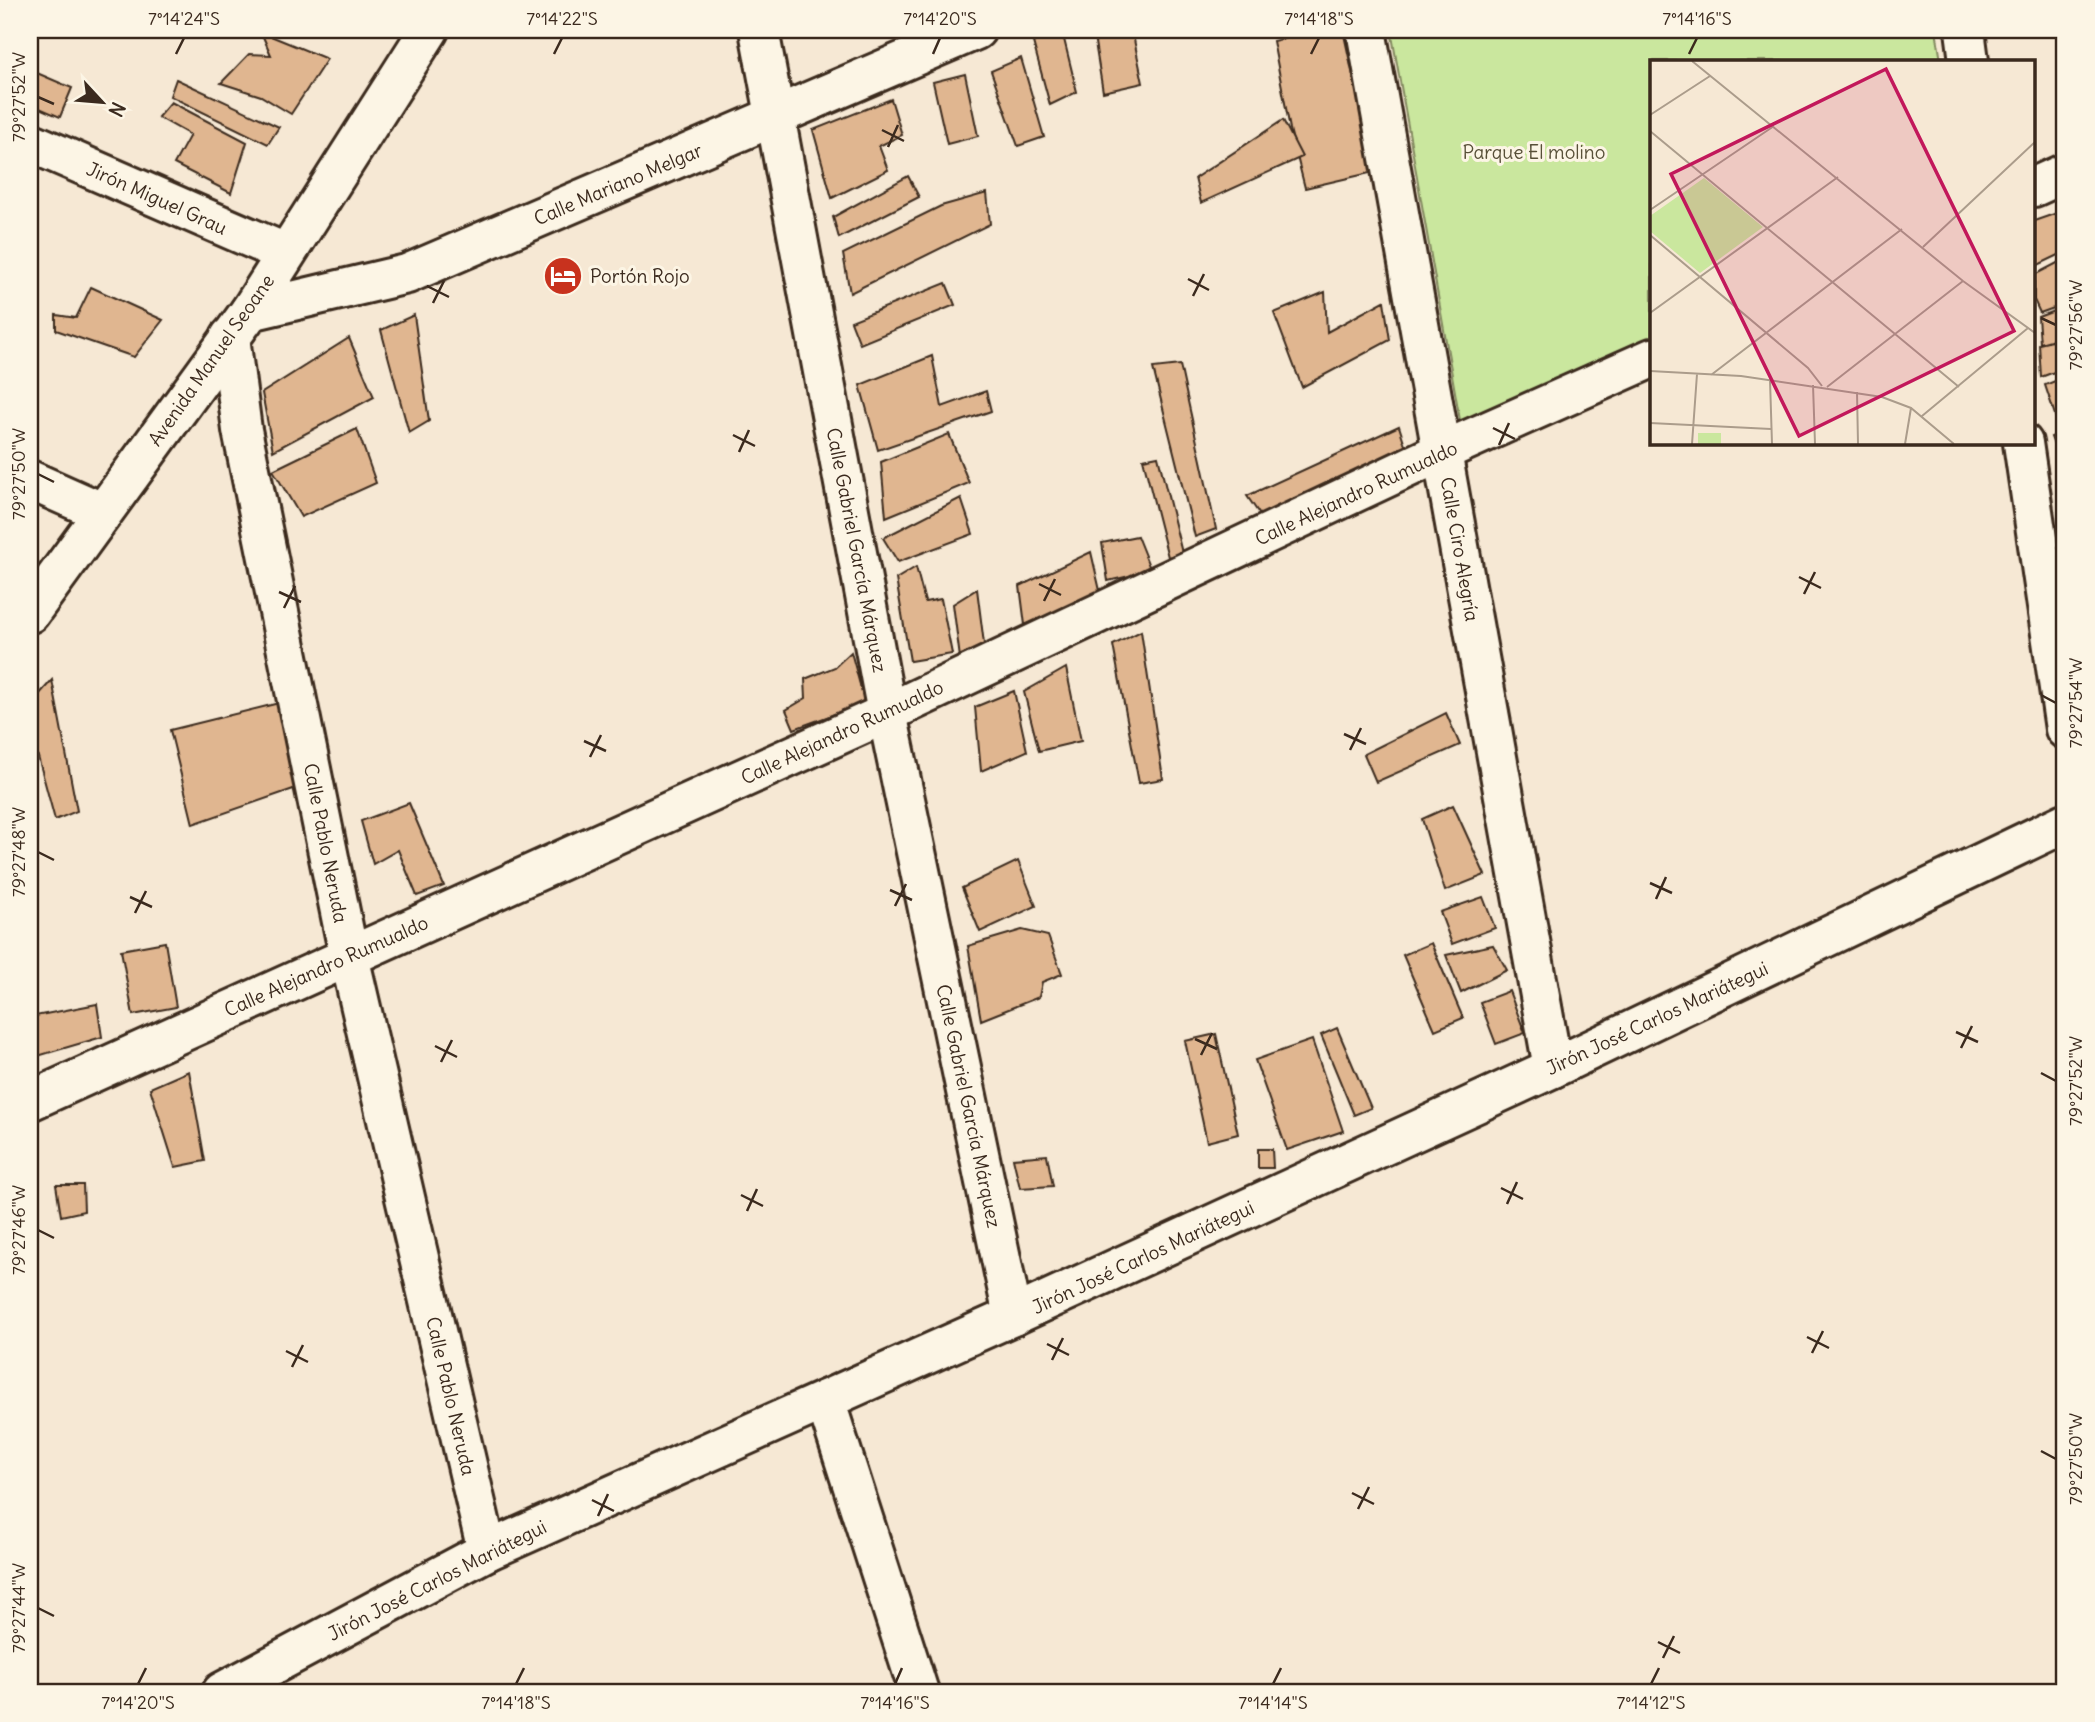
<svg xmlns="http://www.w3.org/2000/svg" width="2095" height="1722" font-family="Delius,sans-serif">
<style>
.park{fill:#cae79e;stroke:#82885e;stroke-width:2}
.building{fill:#e0b690;stroke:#3b2a1e;stroke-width:2}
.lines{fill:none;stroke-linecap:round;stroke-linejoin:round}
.minor-casing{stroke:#3b2a1e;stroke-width:44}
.major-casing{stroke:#3b2a1e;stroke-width:44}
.minor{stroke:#fcf5e5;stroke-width:38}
.major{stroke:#fcf5e5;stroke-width:38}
.ticks{fill:none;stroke:#3b2a1e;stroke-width:2.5}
.labels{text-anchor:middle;stroke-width:6;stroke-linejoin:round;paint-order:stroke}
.park-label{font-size:19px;fill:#585038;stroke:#fcf5e5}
.street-label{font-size:19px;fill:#3b2a1e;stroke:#fcf5e5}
.poi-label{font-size:19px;fill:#3b2a1e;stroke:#fcf5e5;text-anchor:start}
.inset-road{fill:none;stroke:#ab9c8b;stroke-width:2}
.view{fill:#c2185b;fill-opacity:0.15;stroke:#c2185b;stroke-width:3.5}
.inset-edge{fill:none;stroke:#3b2a1e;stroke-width:3.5}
.neatline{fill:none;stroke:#3b2a1e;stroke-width:2.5}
.ticks-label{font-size:18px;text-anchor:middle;fill:#3b2a1e}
</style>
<rect width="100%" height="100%" fill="#f6e8d4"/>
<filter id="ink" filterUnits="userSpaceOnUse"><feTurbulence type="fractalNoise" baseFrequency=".0143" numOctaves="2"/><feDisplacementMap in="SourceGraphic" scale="14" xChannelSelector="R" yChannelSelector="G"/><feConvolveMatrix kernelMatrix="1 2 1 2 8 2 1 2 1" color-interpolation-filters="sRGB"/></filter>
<g filter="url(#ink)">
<polygon class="park" points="1391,30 1936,30 1941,61 1652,61 1652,340 1461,426"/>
<g class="building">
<polygon points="1093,30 1132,30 1143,83 1103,92"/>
<polygon points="1321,30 1343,30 1374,172 1305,188 1290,129 1273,41"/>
<polygon points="1062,31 1077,92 1050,105 1033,42"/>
<polygon points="261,32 327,59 291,114 261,96 221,83 249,54 271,55"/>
<polygon points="1021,58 1044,137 1018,146 991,71"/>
<polygon points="30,70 72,88 60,117 30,104"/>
<polygon points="965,74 978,136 947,144 933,82"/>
<polygon points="176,79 279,127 268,144 170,96"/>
<polygon points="891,99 902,135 879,146 888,170 832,198 813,130"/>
<polygon points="171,102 247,142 231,193 174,164 190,135 158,117"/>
<polygon points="1283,120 1302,157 1201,203 1195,178"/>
<polygon points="908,176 919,197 839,238 833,217"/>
<polygon points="987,193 990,224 850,293 843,254 941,206"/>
<polygon points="2057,213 2065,233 2065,252 2034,267 2034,221"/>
<polygon points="2065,259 2065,304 2040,313 2034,300 2034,275"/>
<polygon points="946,283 955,305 860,344 851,321"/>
<polygon points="91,287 163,320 134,357 56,330 56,315 76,318"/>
<polygon points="1325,292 1327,332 1384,301 1390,340 1302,387 1274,313"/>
<polygon points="2065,307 2065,336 2040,343 2038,317"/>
<polygon points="414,315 429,421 409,433 381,330"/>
<polygon points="349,338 374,397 273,451 262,393"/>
<polygon points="2065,338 2065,368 2041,377 2039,344"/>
<polygon points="932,356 942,407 986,391 991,411 878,450 860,385"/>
<polygon points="1180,365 1216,529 1195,537 1153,368"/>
<polygon points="2065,377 2065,425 2059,427 2045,385"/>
<polygon points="1399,426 1406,448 1262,518 1247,496"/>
<polygon points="357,429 376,483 301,517 273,470"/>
<polygon points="2065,431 2065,465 2062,466 2051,437"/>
<polygon points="949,434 969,483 886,517 881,462"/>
<polygon points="1158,456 1182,553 1168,557 1143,459"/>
<polygon points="961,498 973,534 898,562 883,538"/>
<polygon points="1137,536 1151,571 1108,581 1102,543"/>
<polygon points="2065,547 2065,574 2061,576 2052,553"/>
<polygon points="1091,552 1101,595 1025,625 1020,586"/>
<polygon points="916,567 925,602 941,599 952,654 910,661 896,579"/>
<polygon points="977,589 984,644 960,658 953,604"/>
<polygon points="1141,631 1163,779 1139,783 1113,645"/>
<polygon points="851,652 865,703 794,729 786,710 806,698 805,679 835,667"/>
<polygon points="1066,668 1081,741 1039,751 1024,692"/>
<polygon points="52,680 77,811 55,820 30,727 30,705"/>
<polygon points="1014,691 1027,751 981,771 975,707"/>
<polygon points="279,703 299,787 193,824 170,730"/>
<polygon points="1446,713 1460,745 1376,782 1364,754"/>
<polygon points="409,803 444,886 417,896 398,850 373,864 361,821"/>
<polygon points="1453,805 1485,875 1445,891 1422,819"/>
<polygon points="1018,861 1036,906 980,932 962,888"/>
<polygon points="1483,897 1495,928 1452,944 1440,912"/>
<polygon points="1022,930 1048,936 1062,974 1042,982 1039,997 981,1020 968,946"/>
<polygon points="165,942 176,1007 133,1015 121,950"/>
<polygon points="1431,943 1463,1018 1435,1030 1403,955"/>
<polygon points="1493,945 1507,970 1461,993 1446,955"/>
<polygon points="1509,991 1525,1033 1496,1044 1480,1002"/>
<polygon points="97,1004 102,1037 31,1058 30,1017"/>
<polygon points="1337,1028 1371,1108 1354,1115 1321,1035"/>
<polygon points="1216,1034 1238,1134 1207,1142 1185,1041"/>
<polygon points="1312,1040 1343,1131 1287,1150 1255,1060"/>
<polygon points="189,1071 205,1161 175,1167 150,1088"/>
<polygon points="1258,1149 1272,1149 1273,1168 1258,1168"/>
<polygon points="1047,1155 1053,1186 1020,1188 1013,1158"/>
<polygon points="56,1185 83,1185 84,1211 61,1216"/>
</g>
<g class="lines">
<g class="minor-casing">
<g id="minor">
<polyline points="759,30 887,713 1013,1316"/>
<polyline points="1366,30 1553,1068"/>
<polyline points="1965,30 1969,61"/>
<polyline points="30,142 285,253"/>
<polyline points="2034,187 2065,173"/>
<polyline points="250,311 407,274 976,30"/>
<polyline points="230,337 242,430 349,956 487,1551"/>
<polyline points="2023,443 2065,729"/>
<polyline points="30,480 102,512"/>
<polyline points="30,1101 887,713 1443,451 1652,358"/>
<polyline points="825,1400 919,1692"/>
<polyline points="222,1692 487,1551 1013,1316 1553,1068 2065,823"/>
</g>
</g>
<g class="major-casing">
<polyline id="major" points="30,613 250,311 429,30"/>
</g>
<use href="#minor" class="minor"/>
<use href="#major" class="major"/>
</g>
</g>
<path class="ticks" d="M176,54L184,38M554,54L562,38M933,54L940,38M1311,54L1319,38M1689,54L1697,38M38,97L54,104M882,130L904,141M888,147L898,125M1188,279L1209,290M427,286L449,297M1193,296L1204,274M433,303L444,281M2041,318L2056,325M1493,428L1515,439M733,435L755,446M1499,445L1509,423M739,452L749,430M38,474L54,482M1799,577L1821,588M1039,584L1061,595M279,592L301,602M1804,594L1815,572M1044,601L1055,579M284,608L295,586M2041,695L2056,703M1344,734L1366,744M584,741L606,751M1350,750L1361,728M590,757L601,735M38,852L54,860M1650,883L1672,893M890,890L912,900M130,897L152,907M1656,899L1666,877M895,906L906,884M135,913L146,891M1956,1032L1978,1042M1195,1039L1217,1049M435,1046L457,1057M1961,1048L1972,1026M1201,1055L1212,1033M441,1062L452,1040M2041,1073L2056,1081M1501,1188L1523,1199M741,1195L763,1206M1507,1204L1517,1182M747,1211L757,1189M38,1230L54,1238M1807,1337L1829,1348M1047,1344L1069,1355M286,1351L308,1362M1812,1353L1823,1331M1052,1360L1063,1338M292,1367L303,1345M2041,1451L2056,1459M1352,1493L1374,1504M592,1500L614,1511M1358,1509L1369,1487M598,1516L608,1494M38,1608L54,1616M1658,1642L1680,1653M1663,1658L1674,1636M138,1684L146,1668M516,1684L524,1668M895,1684L902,1668M1273,1684L1281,1668M1651,1684L1659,1668"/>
<defs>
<g id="hotel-disc" transform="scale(2.0125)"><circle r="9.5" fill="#c8321e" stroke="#fcf5e5"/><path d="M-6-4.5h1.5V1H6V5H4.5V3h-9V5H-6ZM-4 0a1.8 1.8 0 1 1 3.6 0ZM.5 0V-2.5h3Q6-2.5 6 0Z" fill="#fff"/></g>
</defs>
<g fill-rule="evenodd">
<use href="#hotel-disc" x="563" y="276"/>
</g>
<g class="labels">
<g class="park-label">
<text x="1534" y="159">Parque El molino</text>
</g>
<g class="street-label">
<text transform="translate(618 184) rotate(-23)" y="7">Calle Mariano Melgar</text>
<text transform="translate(157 198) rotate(24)" y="7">Jirón Miguel Grau</text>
<text transform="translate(211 360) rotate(-55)" y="7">Avenida Manuel Seoane</text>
<text transform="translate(1356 493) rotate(-25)" y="7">Calle Alejandro Rumualdo</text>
<text transform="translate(1460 549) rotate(80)" y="7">Calle Ciro Alegría</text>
<text transform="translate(857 550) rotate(79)" y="7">Calle Gabriel García Márquez</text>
<text transform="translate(842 732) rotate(-25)" y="7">Calle Alejandro Rumualdo</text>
<text transform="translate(326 843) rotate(79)" y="7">Calle Pablo Neruda</text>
<text transform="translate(326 966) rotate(-24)" y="7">Calle Alejandro Rumualdo</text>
<text transform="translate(1657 1018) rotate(-25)" y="7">Jirón José Carlos Mariátegui</text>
<text transform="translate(969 1106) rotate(78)" y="7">Calle Gabriel García Márquez</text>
<text transform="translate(1143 1257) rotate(-25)" y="7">Jirón José Carlos Mariátegui</text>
<text transform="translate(451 1396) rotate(77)" y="7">Calle Pablo Neruda</text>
<text transform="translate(437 1580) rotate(-27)" y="7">Jirón José Carlos Mariátegui</text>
</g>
<g class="poi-label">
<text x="590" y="283">Portón Rojo</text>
</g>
</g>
<g transform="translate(1650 60)">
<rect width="385" height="385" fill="#f6e8d4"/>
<path d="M54,118L113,167L50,213L0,171V156ZM48,373H71V384H48Z" fill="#cae79e"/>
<path class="inset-road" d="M42,1L313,221L385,273M0,55L60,16M0,71L309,327M0,150L124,66M0,175L158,308L172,326M273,187L385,82M0,253L188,117M0,311L91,316L232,337L261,348L304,384M61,315L252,169M120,320L122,384M163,325L165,384M177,327L313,221M207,332L208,384M272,356L378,268M0,363L121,369M42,384L47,314M255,384L261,348"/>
<path class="view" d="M236,9L364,271L149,376L21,114Z"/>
<rect width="385" height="385" class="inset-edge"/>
</g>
<rect width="2095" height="1722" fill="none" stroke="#fcf5e5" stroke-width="77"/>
<g transform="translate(102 102) rotate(116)" stroke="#fcf5e5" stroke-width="5" paint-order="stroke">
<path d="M0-5L12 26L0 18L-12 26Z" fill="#3b2a1e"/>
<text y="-10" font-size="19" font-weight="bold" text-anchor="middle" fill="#3b2a1e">N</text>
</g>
<rect x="38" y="38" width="2018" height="1646" class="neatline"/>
<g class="ticks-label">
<text x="184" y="25">7°14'24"S</text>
<text x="562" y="25">7°14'22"S</text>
<text x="940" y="25">7°14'20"S</text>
<text x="1319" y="25">7°14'18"S</text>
<text x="1697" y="25">7°14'16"S</text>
<text transform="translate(19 97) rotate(-90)" y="6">79°27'52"W</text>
<text transform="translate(2076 325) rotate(-90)" y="6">79°27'56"W</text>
<text transform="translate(19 474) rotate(-90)" y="6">79°27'50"W</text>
<text transform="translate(2076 703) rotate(-90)" y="6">79°27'54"W</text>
<text transform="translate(19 852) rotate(-90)" y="6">79°27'48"W</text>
<text transform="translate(2076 1081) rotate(-90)" y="6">79°27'52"W</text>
<text transform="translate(19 1230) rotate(-90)" y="6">79°27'46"W</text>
<text transform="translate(2076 1459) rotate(-90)" y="6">79°27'50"W</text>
<text transform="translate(19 1608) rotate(-90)" y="6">79°27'44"W</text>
<text x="138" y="1709">7°14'20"S</text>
<text x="516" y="1709">7°14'18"S</text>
<text x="895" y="1709">7°14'16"S</text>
<text x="1273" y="1709">7°14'14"S</text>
<text x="1651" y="1709">7°14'12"S</text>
</g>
</svg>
